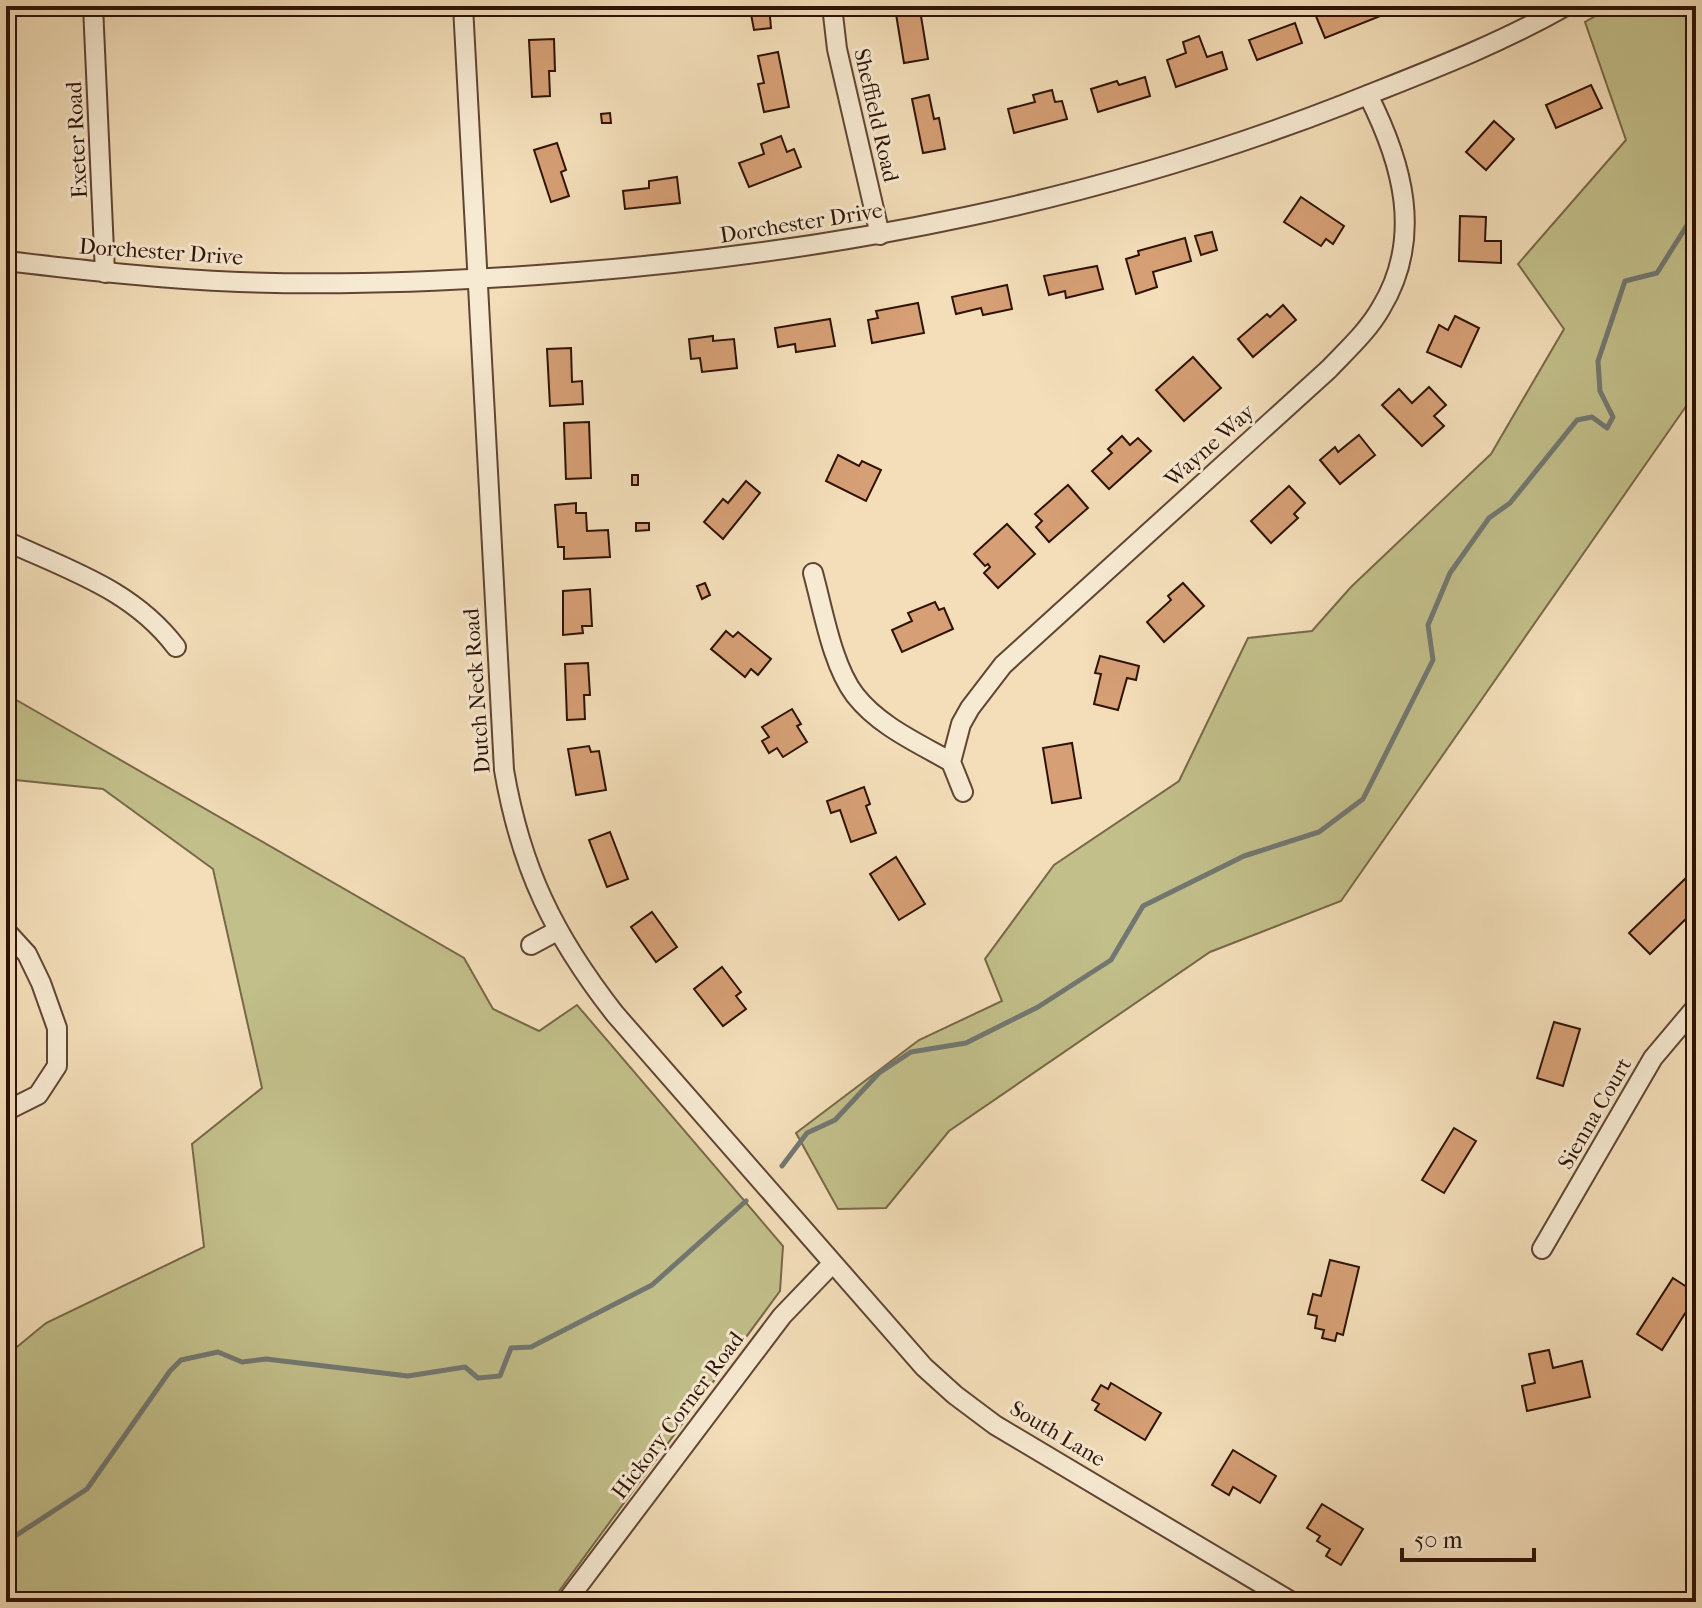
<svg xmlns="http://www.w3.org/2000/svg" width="1702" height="1608" font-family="'IM FELL French Canon',serif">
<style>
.green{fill:#c2bf8a;stroke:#786848;stroke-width:2}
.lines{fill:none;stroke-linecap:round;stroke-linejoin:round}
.stream{stroke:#727771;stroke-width:5}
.building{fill:#d69f75;stroke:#2f1207;stroke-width:2}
.minor-casing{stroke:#604534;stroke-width:22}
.minor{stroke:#f7ead2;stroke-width:18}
.labels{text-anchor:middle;stroke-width:6;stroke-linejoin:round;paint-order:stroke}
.street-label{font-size:22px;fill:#2f1207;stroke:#f7ead2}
</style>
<rect width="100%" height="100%" fill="#f3deb9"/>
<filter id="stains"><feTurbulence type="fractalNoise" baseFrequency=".0025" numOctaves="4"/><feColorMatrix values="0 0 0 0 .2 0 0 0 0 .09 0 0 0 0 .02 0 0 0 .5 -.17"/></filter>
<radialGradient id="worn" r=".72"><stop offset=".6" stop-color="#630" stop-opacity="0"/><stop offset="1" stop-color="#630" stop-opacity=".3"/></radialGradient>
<g class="green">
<polygon points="1613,6 1696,6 1696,392 1341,901 1210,952 949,1131 886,1208 838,1209 796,1133 919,1040 1002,1001 985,959 1054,865 1179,781 1248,638 1312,631 1351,587 1491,454 1564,329 1518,264 1626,140 1585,22"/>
<polygon points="6,694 464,958 493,1009 539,1031 577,1005 783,1246 780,1291 551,1602 6,1602 6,1356 46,1323 204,1247 192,1144 262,1088 213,869 103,789 6,779"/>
</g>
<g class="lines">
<g class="stream">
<polyline points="782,1166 807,1133 835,1120 879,1073 911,1052 966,1043 1038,1007 1111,960 1143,906 1244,856 1319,832 1363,799 1433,660 1428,625 1450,573 1489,518 1510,503 1577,420 1592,417 1607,428 1613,417 1600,391 1598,361 1625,281 1657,273 1696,211"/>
<polyline points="6,1542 87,1489 170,1371 181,1360 218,1352 242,1362 266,1359 408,1376 465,1367 478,1378 500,1376 511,1348 531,1347 652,1285 746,1201"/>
</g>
</g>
<g class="building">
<polygon points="536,6 559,6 560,12 537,14"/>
<polygon points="741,6 769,6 771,28 754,30 751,14 742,15"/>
<polygon points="1320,6 1385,6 1388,13 1325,38 1313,9"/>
<polygon points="920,10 928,59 904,63 896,14"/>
<polygon points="1295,23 1302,43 1257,60 1249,40"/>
<polygon points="1199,36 1207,57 1222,52 1227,69 1176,87 1167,60 1186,53 1183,42"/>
<polygon points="554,39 555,71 549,71 550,96 532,97 529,40"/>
<polygon points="778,52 789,107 764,112 758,84 764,83 758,56"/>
<polygon points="1145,77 1150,96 1098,112 1091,89 1117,81 1119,85"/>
<polygon points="1591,85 1602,108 1556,128 1546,105"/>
<polygon points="1052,90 1055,102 1062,101 1067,119 1014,133 1008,109 1035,102 1033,95"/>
<polygon points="929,95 934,119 939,118 945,149 923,153 912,99"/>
<polygon points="610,113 611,123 602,123 601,114"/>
<polygon points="1494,121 1514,139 1486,170 1466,152"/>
<polygon points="781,136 787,152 794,149 801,167 749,187 739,163 764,154 761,144"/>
<polygon points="557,143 566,170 561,172 569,196 551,202 534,150"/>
<polygon points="677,177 680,203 625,209 623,191 649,188 649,181"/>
<polygon points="1301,197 1344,226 1333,244 1326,239 1321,246 1284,222"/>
<polygon points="1460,216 1486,217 1485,241 1501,241 1501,263 1459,261"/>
<polygon points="1212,232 1217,250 1201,255 1195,236"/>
<polygon points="1185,238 1191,261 1153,272 1157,287 1136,294 1126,259 1139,255 1138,251"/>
<polygon points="1097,266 1103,289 1066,298 1065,291 1049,295 1044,276"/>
<polygon points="1007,285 1012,309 983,315 981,308 956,314 952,297"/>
<polygon points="918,303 924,333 872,343 868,320 878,318 876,311"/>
<polygon points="1283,305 1296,320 1253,357 1238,339 1267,314 1270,317"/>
<polygon points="1455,316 1479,328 1461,367 1427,352 1439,325 1448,330"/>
<polygon points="830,319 835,346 796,352 795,344 778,347 775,328"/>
<polygon points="713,336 713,341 734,339 737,368 702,372 700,358 691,359 689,339"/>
<polygon points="571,348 572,382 582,381 583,404 550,406 547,349"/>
<polygon points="1193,357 1221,388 1184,421 1156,390"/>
<polygon points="1429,387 1446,405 1434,416 1444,426 1422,446 1382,405 1399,389 1412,403"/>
<polygon points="589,422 591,478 566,479 564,423"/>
<polygon points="1359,435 1375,455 1340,484 1320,460 1335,447 1338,452"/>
<polygon points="1122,436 1130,445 1138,438 1151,451 1109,489 1092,471 1112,453 1108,449"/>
<polygon points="838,455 859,466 862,461 881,470 866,501 826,481"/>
<rect x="632" y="475" width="6" height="10"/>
<polygon points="746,481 760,493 723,539 704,522 723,499 728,503"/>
<polygon points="1068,485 1088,508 1049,542 1036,527 1042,521 1035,514"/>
<polygon points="1289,486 1305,503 1294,514 1298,518 1271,543 1251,521"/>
<polygon points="576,503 576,513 586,513 587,531 608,530 610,557 564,559 564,547 558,547 555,505"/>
<polygon points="636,523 649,523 649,530 636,531"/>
<polygon points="1007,524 1035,554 998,588 984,573 990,567 988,564 985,566 974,554"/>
<polygon points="705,583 710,595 702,599 697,586"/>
<polygon points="1183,583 1204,606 1164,642 1147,622 1171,600 1168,596"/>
<polygon points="590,589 592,626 582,626 583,633 563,635 563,591"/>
<polygon points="935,602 939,610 944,608 953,629 902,652 892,630 912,621 908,613"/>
<polygon points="726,631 733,637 738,632 771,659 758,675 751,669 745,677 711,649"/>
<polygon points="1100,656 1139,666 1136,680 1127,678 1118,710 1094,704 1101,674 1095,673"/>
<polygon points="588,663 590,695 584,695 585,719 567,720 565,664"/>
<polygon points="792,709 801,724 797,726 807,742 783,757 777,748 769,753 762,741 769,737 762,727"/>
<polygon points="1072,743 1081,798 1052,803 1043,748"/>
<polygon points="589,746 591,752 599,751 606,790 576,795 568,749"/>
<polygon points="864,787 870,804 866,806 876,833 851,842 840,810 831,813 827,801"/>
<polygon points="610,832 628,879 607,887 589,840"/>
<polygon points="896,857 925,904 899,920 870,874"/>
<polygon points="1686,878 1696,888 1696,909 1650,954 1629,933"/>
<polygon points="652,912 677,947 656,962 631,927"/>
<polygon points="722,967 741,992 736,996 746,1009 723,1026 694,989"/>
<polygon points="1554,1022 1580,1029 1563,1086 1537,1078"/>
<polygon points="1454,1128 1476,1141 1444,1193 1422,1180"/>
<polygon points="1696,1185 1696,1203 1688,1198"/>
<polygon points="1330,1260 1359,1267 1343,1335 1337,1333 1335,1341 1322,1338 1324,1330 1315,1328 1317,1316 1308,1314 1313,1294 1321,1296"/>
<polygon points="1673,1278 1696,1293 1696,1296 1662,1350 1637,1334"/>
<polygon points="1549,1350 1553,1368 1582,1361 1590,1397 1527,1411 1522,1386 1535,1383 1529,1354"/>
<polygon points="1111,1383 1161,1413 1145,1440 1095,1410 1099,1404 1092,1400 1101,1385 1108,1389"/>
<polygon points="1233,1450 1276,1476 1260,1503 1233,1487 1229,1495 1212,1485"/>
<polygon points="1322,1504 1363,1529 1341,1565 1326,1556 1330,1549 1317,1541 1320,1536 1307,1528"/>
</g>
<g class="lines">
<g class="minor-casing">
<g id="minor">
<polyline points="93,6 105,273"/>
<path d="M463,6L504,770C521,869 554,936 615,1014L924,1367L955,1395L995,1425L1292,1602"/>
<polyline points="832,6 837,49 880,235"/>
<path d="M6,261C83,270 161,279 239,282C351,286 465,281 577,272C842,251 1097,201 1345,104C1420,74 1496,46 1566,6"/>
<path d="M6,541C69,570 133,590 176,647"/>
<path d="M813,573C823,609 832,665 855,695C879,726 918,743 951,762"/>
<path d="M963,792L951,762L961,724L970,708L1003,665L1329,369C1347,350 1368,331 1381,308C1424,237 1402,162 1368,95"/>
<polyline points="6,931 27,954 41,983 57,1028 57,1066 38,1095 6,1111"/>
<polyline points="531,945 557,931"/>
<polyline points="1542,1249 1653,1058 1696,1007"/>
<polyline points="566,1602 782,1316 832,1264"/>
</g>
</g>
<use href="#minor" class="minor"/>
</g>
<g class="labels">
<g class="street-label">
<text transform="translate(877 115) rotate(77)" y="8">Sheffield Road</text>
<text transform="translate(76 140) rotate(-93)" y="8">Exeter Road</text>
<text transform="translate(801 222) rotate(-9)" y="8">Dorchester Drive</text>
<text transform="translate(161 251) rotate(4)" y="8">Dorchester Drive</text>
<text transform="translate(1209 445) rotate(-42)" y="8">Wayne Way</text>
<text transform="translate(476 691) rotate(-94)" y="8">Dutch Neck Road</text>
<text transform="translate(1594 1113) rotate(-60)" y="8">Sienna Court</text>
<text transform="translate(677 1415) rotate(-53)" y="8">Hickory Corner Road</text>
<text transform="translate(1058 1433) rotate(31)" y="8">South Lane</text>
</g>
</g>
<rect width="1702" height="1608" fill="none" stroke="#f3deb9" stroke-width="32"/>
<rect x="8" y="8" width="1686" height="1592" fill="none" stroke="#2f1207" stroke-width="4"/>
<rect x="16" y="16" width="1670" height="1576" fill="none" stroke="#2f1207" stroke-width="2"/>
<path d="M1402 1548v12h132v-12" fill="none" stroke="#2f1207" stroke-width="4"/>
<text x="1414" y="1548" font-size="24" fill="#2f1207" stroke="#f7ead2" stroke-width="6" paint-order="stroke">50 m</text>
<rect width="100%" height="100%" filter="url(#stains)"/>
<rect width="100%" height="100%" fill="url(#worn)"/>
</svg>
